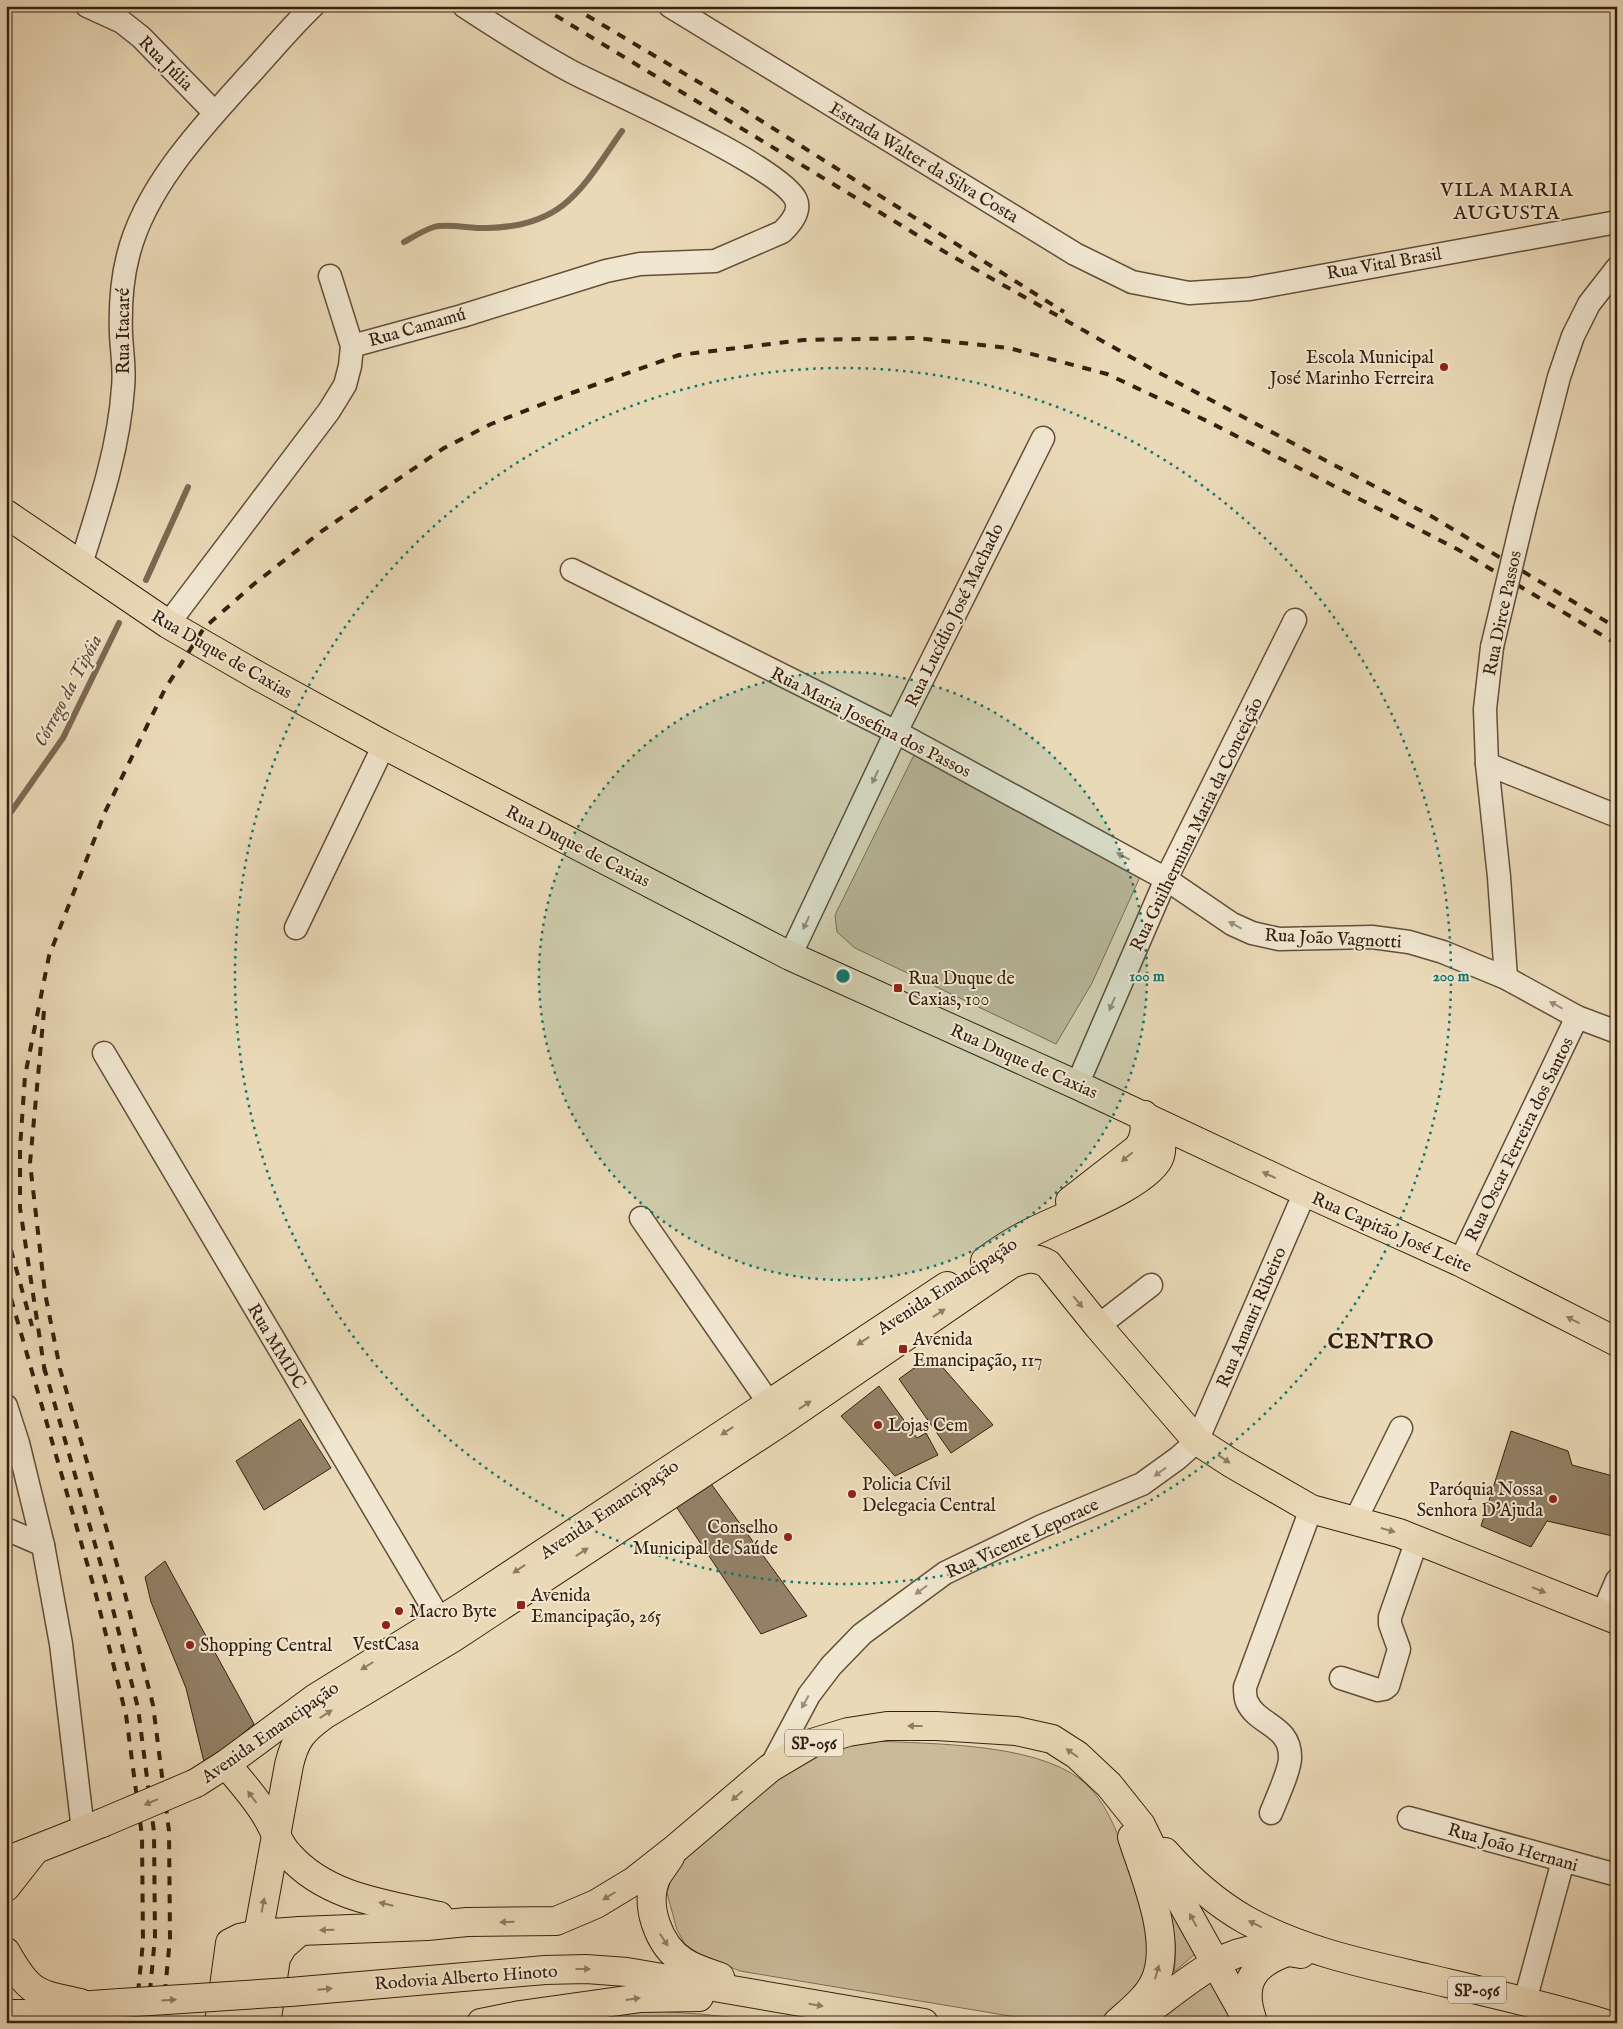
<svg xmlns="http://www.w3.org/2000/svg" width="1623" height="2029" font-family="'IM FELL English',serif">
<style>
.green{fill:#cbba9a;stroke:#806d54}
.lines{fill:none;stroke-linecap:round;stroke-linejoin:round}
.stream{stroke:#7c6952;stroke-width:6}
.building{fill:#938066;stroke:#35200f}
.minor-casing{stroke:#624e39;stroke-width:25}
.major-casing{stroke:#35200f;stroke-width:30}
.minor{stroke:#f1e6d0;stroke-width:22}
.major{stroke:#ead9b7;stroke-width:28}
.rail{stroke:#35200f;stroke-width:4;stroke-dasharray:9 9;stroke-linecap:butt}
.minor-bridge-casing{stroke:#624e39;stroke-width:25;stroke-linecap:butt}
.major-bridge-casing{stroke:#35200f;stroke-width:30;stroke-linecap:butt}
.minor-bridge{stroke:#f1e6d0;stroke-width:22}
.major-bridge{stroke:#ead9b7;stroke-width:28}
.oneway{fill:#9c8d79}
.oneway2{fill:#907c63}
.ring{fill:none;stroke:#0f766e;stroke-width:2.5;stroke-dasharray:2.5 5}
.poi-dot{fill:#8f2418;stroke:#f1e6d0;stroke-width:2}
.labels{text-anchor:middle;stroke-width:4;stroke-linejoin:round;paint-order:stroke}
.shield{fill:#f1e6d0;stroke:#6d5b49;stroke-width:1}
.shield-label{font-size:16px;font-weight:bold;fill:#35200f}
.street-label{font-size:18px;fill:#35200f;stroke:#f1e6d0}
.poi-label{font-size:18px;fill:#35200f;stroke:#f1e6d0;text-anchor:start}
.water-label{font-size:19px;font-style:italic;fill:#5f4b36;stroke:#f1e6d0}
.quarter-label{font-size:20px;letter-spacing:1px;fill:#35200f;stroke:#f1e6d0}
.district-label{font-size:22px;font-weight:bold;letter-spacing:1px;fill:#35200f;stroke:#f1e6d0}
.centre{fill:#0f766e;stroke:#f1e6d0;stroke-width:2.5}
.ring-label{font-size:15px;text-anchor:middle;font-weight:bold;fill:#0f766e;stroke:#f1e6d0;stroke-width:4;stroke-linejoin:round;paint-order:stroke}
</style>
<rect width="100%" height="100%" fill="#ead9b7"/>
<filter id="stains"><feTurbulence type="fractalNoise" baseFrequency=".004" numOctaves="4"/><feColorMatrix values="0 0 0 0 .2 0 0 0 0 .09 0 0 0 0 .02 0 0 0 .5 -.17"/></filter>
<radialGradient id="worn" r=".72"><stop offset=".6" stop-color="#630" stop-opacity="0"/><stop offset="1" stop-color="#630" stop-opacity=".3"/></radialGradient>
<g class="green">
<polygon points="915,753 1140,877 1092,983 1056,1044 855,948 837,932 835,915"/>
<path d="M874,1741C933,1744 1032,1743 1080,1779C1105,1798 1118,1833 1127,1861C1133,1879 1146,1908 1148,1926C1151,1944 1148,1964 1148,1983L1105,2019L1089,2023H1052L740,1971L699,1954L685,1944L677,1930L667,1893L671,1879L682,1856L804,1754Z"/>
<path d="M1161,1885L1202,1948L1174,1972C1178,1941 1172,1915 1161,1885Z"/>
<polygon points="1212,1968 1244,2023 1148,2023"/>
<polygon points="640,2010 700,2014 785,2023 579,2023"/>
</g>
<g class="lines">
<g class="stream">
<path d="M404,242C413,237 424,230 434,227C447,223 473,229 488,228C565,226 582,188 622,131"/>
<polyline points="146,580 188,487"/>
<polyline points="6,819 63,738 119,623"/>
</g>
</g>
<g class="building">
<polygon points="932,1355 993,1425 951,1453 899,1379"/>
<polygon points="879,1386 917,1438 926,1433 938,1455 895,1476 841,1416"/>
<polygon points="300,1419 331,1468 264,1510 236,1461"/>
<polygon points="1511,1431 1568,1451 1572,1465 1617,1477 1617,1537 1547,1521 1531,1547 1481,1526"/>
<polygon points="709,1481 807,1616 761,1634 675,1505"/>
<polygon points="165,1561 254,1724 205,1766 186,1688 151,1602 145,1577"/>
</g>
<g class="lines">
<g class="minor-casing">
<g id="minor">
<polyline points="87,6 122,22 141,37 214,112"/>
<polyline points="670,6 1075,254 1132,282 1189,293 1250,289 1617,222"/>
<path d="M352,346L462,316L606,271L640,264L715,261L782,232C790,224 801,212 796,200C782,167 611,92 572,72C535,52 499,29 464,6"/>
<polyline points="1525,509 1559,377 1573,336 1589,304 1617,268"/>
<path d="M81,564C99,507 119,448 123,388C125,370 122,353 121,335C120,308 121,283 128,256C145,186 204,125 251,73C272,50 291,27 313,6"/>
<polyline points="572,570 896,732 1166,879 1232,924 1252,933 1279,939 1372,937 1409,942 1443,952 1506,978 1577,1017 1617,1032"/>
<polyline points="168,624 329,411 345,385 350,366 352,346 330,276"/>
<polyline points="1492,647 1485,709 1487,764 1499,877 1506,978"/>
<polyline points="1487,764 1617,816"/>
<polyline points="296,928 384,745"/>
<polyline points="790,956 896,732 1043,438"/>
<polyline points="104,1053 449,1635"/>
<polyline points="1077,1085 1166,879 1295,620"/>
<polyline points="641,1218 778,1416"/>
<polyline points="1460,1262 1577,1017"/>
<polyline points="1098,1326 1151,1285"/>
<polyline points="6,1406 18,1443 43,1545 61,1644 83,1830"/>
<polyline points="1355,1521 1401,1428"/>
<polyline points="6,1529 43,1545"/>
<polyline points="1602,1615 1617,1580"/>
<polyline points="1341,1678 1378,1690 1384,1689 1388,1686 1399,1649 1390,1624 1390,1617 1417,1540"/>
<polyline points="770,1768 809,1695 831,1666 862,1634 945,1573 1042,1526 1142,1484 1178,1458 1197,1441 1305,1192"/>
<path d="M1271,1813C1276,1800 1290,1770 1290,1758C1291,1725 1258,1726 1247,1702C1245,1698 1245,1692 1245,1687L1311,1509"/>
<polyline points="1409,1818 1617,1875"/>
<polyline points="1525,2001 1563,1861"/>
</g>
</g>
<g class="major-casing">
<g id="major">
<polyline points="6,514 168,624 260,677 384,745 790,956 1077,1085 1305,1192 1460,1262 1617,1342"/>
<path d="M1070,1201L1138,1148C1146,1136 1145,1129 1144,1115"/>
<path d="M985,1261C1000,1250 1017,1239 1034,1231C1061,1217 1152,1184 1160,1156C1165,1139 1154,1127 1144,1115"/>
<path d="M226,1764C240,1781 257,1799 268,1819C275,1831 279,1845 289,1855C327,1898 386,1904 439,1916"/>
<polyline points="196,1783 226,1764 314,1699 462,1607 947,1286"/>
<path d="M1165,1852C1188,1878 1216,1903 1246,1920C1302,1951 1365,1964 1426,1978C1486,1992 1545,2005 1603,2023"/>
<path d="M670,1857C666,1863 661,1870 657,1876C643,1905 659,1946 684,1962C695,1969 709,1973 720,1977"/>
<polyline points="6,1861 102,1823"/>
<polyline points="6,1887 35,1850"/>
<path d="M6,1952C29,1993 36,1994 80,2003"/>
<polyline points="290,1992 545,1970 586,1969 627,1972 924,2023"/>
<polyline points="6,2014 43,2014 66,2012 91,2005 120,2003"/>
<path d="M1252,2019C1240,1983 1253,1964 1287,1952"/>
<path d="M1135,2020C1167,1999 1210,1958 1247,1951C1264,1947 1284,1951 1301,1954"/>
<polyline points="219,2023 230,1943 240,1938 258,1934 300,1931 427,1926 467,1922 556,1921 596,1904 634,1881 676,1848 770,1768 812,1743 848,1732 887,1726 936,1726 1016,1731 1052,1739 1077,1755 1109,1785 1141,1825 1158,1860 1249,2023"/>
<path d="M245,2023L258,1934L289,1765C295,1739 303,1730 324,1715L451,1639L782,1421L1011,1264C1026,1258 1034,1256 1048,1264L1098,1326L1197,1441L1231,1463L1311,1509L1399,1533L1617,1620"/>
<polyline points="268,2023 267,2018 276,1958 283,1946 300,1931"/>
<polyline points="481,2023 520,2015 641,1998 699,1997"/>
<path d="M1117,2023C1130,2011 1146,1999 1154,1983C1174,1943 1145,1877 1132,1837"/>
</g>
</g>
<use href="#minor" class="minor"/>
<use href="#major" class="major"/>
<g class="rail">
<polyline points="540,6 950,255 1152,369 1431,516 1617,628"/>
<polyline points="571,6 722,96 1064,312"/>
<polyline points="44,1011 30,1163 45,1293 60,1369 122,1582 153,1705 169,1831 170,1938 162,2023"/>
<polyline points="6,1232 32,1326"/>
<polyline points="6,1281 95,1591 126,1715 142,1836 143,1942 135,2023"/>
<polyline points="44,1367 107,1586 138,1708 154,1832 155,1937 147,2023"/>
<polyline points="45,1373 20,1208 20,1148 25,1076 49,956 105,812 165,689 204,628 254,584 322,531 444,448 491,424 566,395 679,355 803,340 916,338 1009,348 1107,374 1209,422 1457,549 1617,644"/>
</g>
<g class="minor-bridge-casing">
<polyline id="minor-bridge" points="1492,647 1525,509"/>
</g>
<g class="major-bridge-casing">
<g id="major-bridge">
<polyline points="102,1823 196,1783"/>
<polyline points="120,2003 290,1992"/>
</g>
</g>
<use href="#minor-bridge" class="minor-bridge"/>
<use href="#major-bridge" class="major-bridge"/>
</g>
<defs><path id="oneway-solid" d="M-6-.8H1V-3.2L6.5 0L1 3.2V.8H-6Z" transform="scale(1.25)"/></defs>
<g class="oneway">
<use href="#oneway-solid" transform="translate(875 777) rotate(115)"/>
<use href="#oneway-solid" transform="translate(1123 856) rotate(-152)"/>
<use href="#oneway-solid" transform="translate(806 923) rotate(115)"/>
<use href="#oneway-solid" transform="translate(1235 925) rotate(-152)"/>
<use href="#oneway-solid" transform="translate(1112 1004) rotate(113)"/>
<use href="#oneway-solid" transform="translate(1556 1005) rotate(-152)"/>
<use href="#oneway-solid" transform="translate(1160 1472) rotate(144)"/>
<use href="#oneway-solid" transform="translate(921 1590) rotate(144)"/>
<use href="#oneway-solid" transform="translate(805 1702) rotate(119)"/>
</g>
<g class="oneway2">
<use href="#oneway-solid" transform="translate(1127 1157) rotate(140)"/>
<use href="#oneway-solid" transform="translate(1269 1175) rotate(-155)"/>
<use href="#oneway-solid" transform="translate(1078 1302) rotate(51)"/>
<use href="#oneway-solid" transform="translate(939 1313) rotate(-34)"/>
<use href="#oneway-solid" transform="translate(1573 1320) rotate(-153)"/>
<use href="#oneway-solid" transform="translate(863 1341) rotate(147)"/>
<use href="#oneway-solid" transform="translate(805 1405) rotate(-34)"/>
<use href="#oneway-solid" transform="translate(727 1431) rotate(147)"/>
<use href="#oneway-solid" transform="translate(1224 1459) rotate(34)"/>
<use href="#oneway-solid" transform="translate(1388 1530) rotate(16)"/>
<use href="#oneway-solid" transform="translate(582 1552) rotate(-33)"/>
<use href="#oneway-solid" transform="translate(519 1569) rotate(146)"/>
<use href="#oneway-solid" transform="translate(1539 1590) rotate(22)"/>
<use href="#oneway-solid" transform="translate(367 1666) rotate(148)"/>
<use href="#oneway-solid" transform="translate(326 1714) rotate(-33)"/>
<use href="#oneway-solid" transform="translate(915 1726) rotate(180)"/>
<use href="#oneway-solid" transform="translate(1072 1753) rotate(-145)"/>
<use href="#oneway-solid" transform="translate(737 1796) rotate(139)"/>
<use href="#oneway-solid" transform="translate(252 1797) rotate(-127)"/>
<use href="#oneway-solid" transform="translate(151 1802) rotate(157)"/>
<use href="#oneway-solid" transform="translate(609 1896) rotate(149)"/>
<use href="#oneway-solid" transform="translate(386 1904) rotate(-167)"/>
<use href="#oneway-solid" transform="translate(263 1905) rotate(-79)"/>
<use href="#oneway-solid" transform="translate(1193 1920) rotate(-118)"/>
<use href="#oneway-solid" transform="translate(507 1922) rotate(178)"/>
<use href="#oneway-solid" transform="translate(1255 1924) rotate(-154)"/>
<use href="#oneway-solid" transform="translate(327 1930) rotate(178)"/>
<use href="#oneway-solid" transform="translate(664 1940) rotate(57)"/>
<use href="#oneway-solid" transform="translate(583 1969)"/>
<use href="#oneway-solid" transform="translate(1157 1972) rotate(-74)"/>
<use href="#oneway-solid" transform="translate(325 1989) rotate(-5)"/>
<use href="#oneway-solid" transform="translate(633 1999) rotate(-8)"/>
<use href="#oneway-solid" transform="translate(169 2000) rotate(-4)"/>
<use href="#oneway-solid" transform="translate(816 2005) rotate(9)"/>
</g>
<circle cx="843" cy="976" r="304" fill="#0f766e" fill-opacity=".12"/>
<g class="ring">
<circle cx="843" cy="976" r="304"/>
<circle cx="843" cy="976" r="608"/>
</g>
<g class="poi-dot">
<circle cx="1444" cy="367" r="5"/>
<rect x="893" y="983" width="10" height="10" rx="2.5"/>
<rect x="898" y="1344" width="10" height="10" rx="2.5"/>
<circle cx="878" cy="1425" r="5"/>
<circle cx="852" cy="1494" r="5"/>
<circle cx="1553" cy="1499" r="5"/>
<circle cx="788" cy="1537" r="5"/>
<rect x="516" y="1600" width="10" height="10" rx="2.5"/>
<circle cx="399" cy="1611" r="5"/>
<circle cx="386" cy="1625" r="5"/>
<circle cx="190" cy="1645" r="5"/>
</g>
<g class="labels">
<g class="shield">
<rect x="785" y="1729.5" width="58" height="27" rx="4"/>
<rect x="1448" y="1976.5" width="58" height="27" rx="4"/>
</g>
<g class="shield-label">
<text x="814" y="1749">SP-056</text>
<text x="1477" y="1996">SP-056</text>
</g>
<g class="street-label">
<text transform="translate(166 63) rotate(45)" y="6">Rua Júlia</text>
<text transform="translate(924 162) rotate(31)" y="6">Estrada Walter da Silva Costa</text>
<text transform="translate(1384 263) rotate(-10)" y="6">Rua Vital Brasil</text>
<text transform="translate(417 327) rotate(-16)" y="6">Rua Camamú</text>
<text transform="translate(123 331) rotate(-90)" y="6">Rua Itacaré</text>
<text transform="translate(1502 613) rotate(-78)" y="6">Rua Dirce Passos</text>
<text transform="translate(954 615) rotate(-64)" y="6">Rua Lucídio José Machado</text>
<text transform="translate(222 654) rotate(30)" y="6">Rua Duque de Caxias</text>
<text transform="translate(871 722) rotate(27)" y="6">Rua Maria Josefina dos Passos</text>
<text transform="translate(1196 824) rotate(-64)" y="6">Rua Guilhermina Maria da Conceição</text>
<text transform="translate(578 846) rotate(27)" y="6">Rua Duque de Caxias</text>
<text transform="translate(1333 938) rotate(3)" y="6">Rua João Vagnotti</text>
<text transform="translate(1024 1061) rotate(24)" y="6">Rua Duque de Caxias</text>
<text transform="translate(1519 1139) rotate(-64)" y="6">Rua Oscar Ferreira dos Santos</text>
<text transform="translate(1392 1232) rotate(24)" y="6">Rua Capitão José Leite</text>
<text transform="translate(947 1286) rotate(-33)" y="6">Avenida Emancipação</text>
<text transform="translate(1251 1317) rotate(-67)" y="6">Rua Amauri Ribeiro</text>
<text transform="translate(277 1346) rotate(59)" y="6">Rua MMDC</text>
<text transform="translate(609 1509) rotate(-34)" y="6">Avenida Emancipação</text>
<text transform="translate(1022 1538) rotate(-25)" y="6">Rua Vicente Leporace</text>
<text transform="translate(270 1732) rotate(-35)" y="6">Avenida Emancipação</text>
<text transform="translate(1513 1847) rotate(16)" y="6">Rua João Hernani</text>
<text transform="translate(466 1977) rotate(-4)" y="6">Rodovia Alberto Hinoto</text>
</g>
<g class="poi-label">
<text x="1434" y="363" text-anchor="end">Escola Municipal<tspan x="1434" dy="21">José Marinho Ferreira</tspan></text>
<text x="908" y="984">Rua Duque de<tspan x="908" dy="21">Caxias, 100</tspan></text>
<text x="913" y="1345">Avenida<tspan x="913" dy="21">Emancipação, 117</tspan></text>
<text x="888" y="1431">Lojas Cem</text>
<text x="862" y="1490">Policia Cívil<tspan x="862" dy="21">Delegacia Central</tspan></text>
<text x="1543" y="1495" text-anchor="end">Paróquia Nossa<tspan x="1543" dy="21">Senhora D'Ajuda</tspan></text>
<text x="778" y="1533" text-anchor="end">Conselho<tspan x="778" dy="21">Municipal de Saúde</tspan></text>
<text x="531" y="1601">Avenida<tspan x="531" dy="21">Emancipação, 265</tspan></text>
<text x="409" y="1617">Macro Byte</text>
<text x="386" y="1650" text-anchor="middle">VestCasa</text>
<text x="200" y="1651">Shopping Central</text>
</g>
<g class="water-label">
<text transform="translate(67 690) rotate(-62)" y="7">Córrego da Tipóia</text>
</g>
<g class="quarter-label">
<text x="1507" y="196">VILA MARIA<tspan x="1507" dy="23">AUGUSTA</tspan></text>
</g>
<g class="district-label">
<text x="1381" y="1348">CENTRO</text>
</g>
</g>
<circle cx="843" cy="976" r="8" class="centre"/>
<g class="ring-label">
<text x="1147" y="981">100 m</text>
<text x="1451" y="981">200 m</text>
</g>
<rect width="1623" height="2029" fill="none" stroke="#ead9b7" stroke-width="25"/>
<rect x="8" y="8" width="1608" height="2014" fill="none" stroke="#35200f" stroke-width="2.5"/>
<rect x="12" y="12" width="1598" height="2004" fill="none" stroke="#35200f"/>
<rect width="100%" height="100%" filter="url(#stains)"/>
<rect width="100%" height="100%" fill="url(#worn)"/>
</svg>
